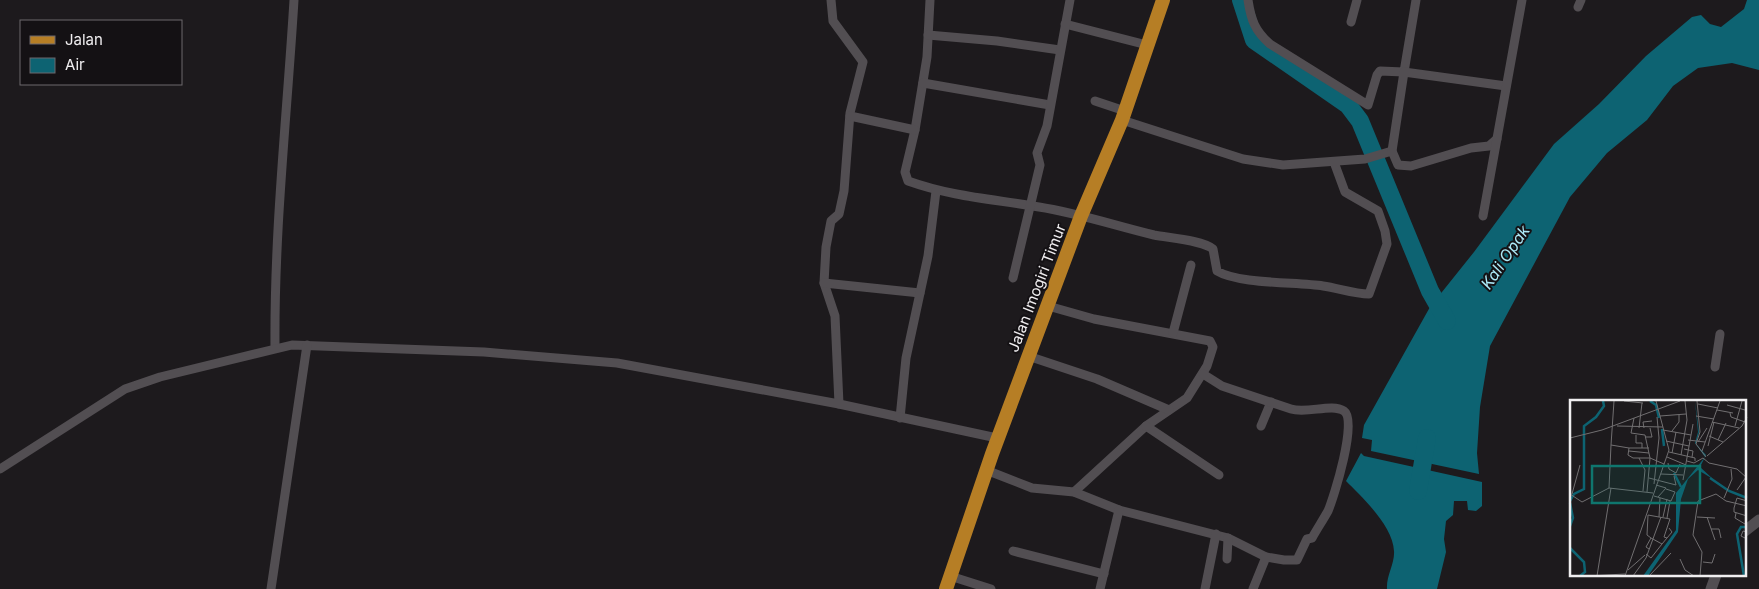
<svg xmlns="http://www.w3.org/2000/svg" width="1759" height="589" font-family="Inter,sans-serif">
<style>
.water{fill:#0d6372}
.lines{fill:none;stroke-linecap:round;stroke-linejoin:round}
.river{stroke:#0d6372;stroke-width:18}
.minor{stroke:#524e52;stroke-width:9}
.tertiary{stroke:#524e52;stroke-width:11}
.primary{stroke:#b67e25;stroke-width:14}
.labels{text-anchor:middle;stroke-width:4;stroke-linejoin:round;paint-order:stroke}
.street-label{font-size:15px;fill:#f0eef0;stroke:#141114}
.water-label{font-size:16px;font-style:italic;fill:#ace8f6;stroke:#141114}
.inset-river{fill:none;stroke:#0d6372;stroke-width:2.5}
.inset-road{fill:none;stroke:#716f71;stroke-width:1}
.view{fill:#0f766e;fill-opacity:0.15;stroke:#0f766e;stroke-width:2.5}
.inset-edge{fill:none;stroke:#f0eef0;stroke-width:2.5}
</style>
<rect width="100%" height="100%" fill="#1d1a1d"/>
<g class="water">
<polygon points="1747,0 1759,0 1759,70 1732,63 1698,68 1673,86 1647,120 1607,153 1570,197 1490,346 1480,407 1477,453 1479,474 1371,451 1372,440 1362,438 1364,425 1430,307 1474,252 1554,144 1599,104 1646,56 1692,17 1701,15 1710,24 1721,27 1744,9"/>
<path d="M1361,453L1364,456L1482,482V506L1476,511L1468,510L1467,501H1454L1453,515L1446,521L1444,539L1446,552L1437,589H1387C1386,576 1395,563 1394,551C1393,526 1362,497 1346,481Z"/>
</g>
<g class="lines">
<g class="river">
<polyline points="1241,0 1254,40 1348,105 1360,121 1430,291 1447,321"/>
<polyline points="1418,491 1427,438"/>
</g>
<g class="minor">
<polyline points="831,0 833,21 863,62 850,113 844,191 839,214 831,221 826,247 824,283 835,316 839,404"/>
<path d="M930,0L927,57L915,130L905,172L908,181C953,197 993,199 1039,207C1078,213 1116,226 1154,235C1169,238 1202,240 1213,249L1217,271C1238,284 1297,282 1323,286C1338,288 1354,294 1369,294L1387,244L1385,231L1378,211L1345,192L1334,162"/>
<path d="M1248,0C1251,20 1255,31 1270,44L1368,105L1377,75L1380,71L1404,72L1416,0"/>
<polyline points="1578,7 1581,0"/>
<polyline points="1351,22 1357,0"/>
<polyline points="1065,24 1147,45"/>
<polyline points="928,35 997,41 1060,50"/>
<polyline points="923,83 1050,105"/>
<polyline points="1095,101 1125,111"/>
<polyline points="850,116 915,130"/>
<polyline points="1122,120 1243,159 1283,165 1365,159 1392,151"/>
<polyline points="1497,139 1489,146 1471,148 1411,166 1398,165 1392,151 1404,72 1506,86"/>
<polyline points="1483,216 1522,0"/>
<polyline points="1013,278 1040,165 1037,153 1047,126 1070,0"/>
<polyline points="824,283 920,293"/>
<polyline points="1048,306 1094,319 1210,341 1213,347 1207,366 1187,398 1146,426 1074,492"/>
<polyline points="1173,333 1191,265"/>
<path d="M275,347C274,231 287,116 294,0"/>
<polyline points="1028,356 1097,379 1169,410"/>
<polyline points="1715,367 1720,334"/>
<polyline points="900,418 906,358 928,256 936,191"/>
<polyline points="1146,426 1219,475"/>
<polyline points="1261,426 1271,402"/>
<polyline points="0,469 125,389 160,377 292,345 484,352 617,363 839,404 997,438"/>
<path d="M986,470L1032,488L1074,492L1119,510L1228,538L1266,557L1284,560H1297L1307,539L1312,538C1317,529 1323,520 1328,511C1334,497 1358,420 1344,411C1332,403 1307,414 1291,409L1222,386L1203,374"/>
<polyline points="1013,551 1104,574"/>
<polyline points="1227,559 1228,538"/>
<polyline points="950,576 991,589"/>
<polyline points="271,589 307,345"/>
<polyline points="1100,589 1119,510"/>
<polyline points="1205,589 1216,534"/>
<polyline points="1253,589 1266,557"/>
</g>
<g class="tertiary">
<polyline points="1745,531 1759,520"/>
<polyline points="1711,589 1716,575"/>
</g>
<polyline class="primary" points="946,589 992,454 1081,216 1122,120 1163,0"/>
</g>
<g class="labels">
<g class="street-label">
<text transform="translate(1037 288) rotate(-69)" y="5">Jalan Imogiri Timur</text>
</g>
<g class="water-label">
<text transform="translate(1505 257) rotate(-56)" y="6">Kali Opak</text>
</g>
</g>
<g transform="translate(1570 400)">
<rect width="176" height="176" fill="#1d1a1d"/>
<path d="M125,1L129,32L126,44L136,55L130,67L143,79L128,70L118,79L111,99L108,132L78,176H73L106,130V93L135,57L125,43L128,32Z" fill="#0d6372"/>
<path class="inset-river" d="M80,1L86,5L89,18M92,29L94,46M104,73L111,87M140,78L159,91L177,98M0,101L4,94L14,89V26L26,17L34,6L33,1M0,103L3,118L0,126M0,148L14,162L15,172L10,176M174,176L167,134L171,127H177"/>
<path class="inset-road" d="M44,1L41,45L59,48L58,55L63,58H80L94,64M54,1L73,3M127,1L130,32L126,44L136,57M128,4L148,8M157,5L175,10M147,10L163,13M160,13L161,17L175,22M90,16L116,14M126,16L144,19M64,18L61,33L75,35L80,58M142,22L169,28M47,26L93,27M165,26L172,1M69,28L72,3M74,28L73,22L82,21M93,30L121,35M102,31L109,22V14M66,35V43H72V48M139,36L153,42M75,37H82L80,28M0,38L32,30L110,1M118,40L135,42M148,40L156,23M96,41L119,46M128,42L137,28M138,46L144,22M59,48H79M114,49L123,51L122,57M59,51L79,53M132,51L150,1M99,52L125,58V61M102,53L106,32M111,55L117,20L115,1M137,56L172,26L177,17M97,57L116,65M69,58L75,70L73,91M117,61L124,63L133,58L139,63L167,69L177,78M98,63L99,69L106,73L110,64M91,74L113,75M79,78L106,85L104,76M113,80L123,24M84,84L89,38L87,17M86,85L96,88L88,97M39,88L41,45M167,90L176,77M77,92L80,58M0,94L12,102L39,88L83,93M2,94L10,65M84,96L101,101L105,92L96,89M154,98L162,79L161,69M177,101L167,98L164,108V112L177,116M166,113L165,118L175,124M78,115L100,119L94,137L97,138M78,115L77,135L81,138M89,117L90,98M93,117L97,99M127,117L145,118M137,117L145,140M97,118L100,101M141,129H149L151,138M177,132L173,131L171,136L177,139M92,144L102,132L99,128M76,154L81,158L92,144L81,138L76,147L79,149M110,159L115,170L124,176M133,162L142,163L145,154M58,170L75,155M18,176L55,174M27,176L41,88M55,176L99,50L86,1M63,176L76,158L91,117M79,176L101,153M130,176L132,152L123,135L128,101L146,94L156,101L177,106"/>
<path class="view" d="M22,66H130V103H22Z"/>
<rect width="176" height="176" class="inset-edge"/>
</g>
<rect x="20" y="20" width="162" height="65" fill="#141114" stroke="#6c696c"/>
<rect x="30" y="36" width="25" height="8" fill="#b67e25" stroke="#6c696c"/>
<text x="65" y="45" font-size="15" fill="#f0eef0">Jalan</text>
<rect x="30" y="58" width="25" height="15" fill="#0d6372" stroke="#6c696c"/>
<text x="65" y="70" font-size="15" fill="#f0eef0">Air</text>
</svg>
